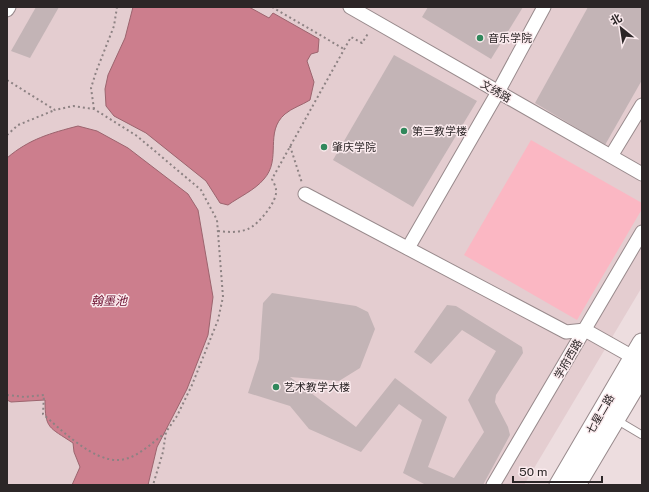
<svg xmlns="http://www.w3.org/2000/svg" width="649" height="492" font-family="'Public Sans','Noto Sans SC',sans-serif">
<style>
.built{fill:#e4cdd0}
.green{fill:#fbb7c3}
.water{fill:#cc7e8d;stroke:#9c646e}
.building{fill:#c3b4b6}
.lines{fill:none;stroke-linecap:round;stroke-linejoin:round}
.lane-casing{stroke:#988a8c;stroke-width:9}
.street-casing{stroke:#988a8c;stroke-width:15}
.secondary-casing{stroke:#988a8c;stroke-width:21}
.path{stroke:#8d8283;stroke-width:2;stroke-dasharray:2 3;stroke-linecap:butt}
.lane{stroke:#fff;stroke-width:7}
.street{stroke:#fff;stroke-width:13}
.secondary{stroke:#fff;stroke-width:19}
.poi-dot{fill:#31885c;stroke:#faeaed;stroke-width:1.5}
.labels{text-anchor:middle;stroke-width:3;stroke-linejoin:round;paint-order:stroke}
.poi-label{font-size:11px;fill:#2c2627;stroke:#faeaed;text-anchor:start}
.street-label{font-size:11px;fill:#2c2627;stroke:#faeaed}
.water-label{font-size:12px;font-style:italic;fill:#6b0d2d;stroke:#faeaed}
</style>
<rect width="100%" height="100%" fill="#eddddf"/>
<polygon class="built" points="7,7 642,7 642,287 524,485 7,485"/>
<polygon class="green" points="531,140 642,203 642,209 577,320 464,255"/>
<g class="water">
<path d="M133,7H249L269,18L273,13L319,39L318,52L311,54L307,61L314,82L310,100C302,105 292,108 285,114C264,132 282,159 264,179C255,190 239,197 228,205L220,203L206,181L146,133L114,116L106,106L105,89L108,75L125,38Z"/>
<path d="M78,126L97,131L128,148L188,194L198,210L213,297L208,335L187,389L157,447L148,485H72L80,467L74,452L73,443C49,427 45,429 45,400L11,402L7,400V158C29,139 51,133 78,126Z"/>
</g>
<g class="building">
<polygon points="36,7 59,7 30,58 11,51"/>
<polygon points="428,7 523,7 491,59 422,17"/>
<polygon points="588,7 642,7 642,80 605,145 535,103"/>
<polygon points="394,55 477,101 413,207 333,160"/>
<polygon points="272,293 356,306 368,312 375,329 360,368 339,381 290,377 356,427 395,378 447,417 428,467 454,478 484,432 468,400 496,351 462,330 431,364 414,352 447,305 456,306 522,347 523,353 496,395 495,402 508,427 510,435 483,485 426,485 403,473 422,420 399,404 361,452 309,429 290,406 248,393 259,359 263,303"/>
</g>
<g class="lines">
<g class="lane-casing">
<polyline id="lane" points="615,419 642,435"/>
</g>
<g class="street-casing">
<g id="street">
<polyline points="350,7 642,174"/>
<polyline points="7,10 9,7"/>
<polyline points="611,156 642,105"/>
<polyline points="305,194 566,332 585,330 640,361"/>
<polyline points="408,248 498,92 544,7"/>
<polyline points="493,485 642,232"/>
</g>
</g>
<g class="secondary-casing">
<g id="secondary">
<polyline points="559,485 642,343"/>
<polyline points="576,485 642,374"/>
</g>
</g>
<g class="path">
<polyline points="272,7 344,49"/>
<polyline points="7,80 55,110 73,106 94,109 137,136 201,190 217,220 223,297 218,320 192,385 177,416 166,432 163,452 153,485"/>
<polyline points="94,109 91,88 96,72 114,26 117,7"/>
<polyline points="7,135 18,125 55,110"/>
<polyline points="290,146 302,183"/>
<path d="M218,231C228,232 238,233 248,229C258,225 278,201 276,190C276,186 273,182 272,179L351,37L362,43L369,32"/>
<path d="M7,395L25,397L44,395L43,414C61,430 93,461 118,460C135,460 152,443 165,433"/>
</g>
<use href="#lane" class="lane"/>
<use href="#street" class="street"/>
<use href="#secondary" class="secondary"/>
</g>
<g class="poi-dot">
<circle cx="480" cy="38" r="4"/>
<circle cx="404" cy="131" r="4"/>
<circle cx="324" cy="147" r="4"/>
<circle cx="276" cy="387" r="4"/>
</g>
<g class="labels">
<g class="poi-label">
<text x="488" y="42">音乐学院</text>
<text x="412" y="135">第三教学楼</text>
<text x="332" y="151">肇庆学院</text>
<text x="284" y="391">艺术教学大楼</text>
</g>
<g class="street-label">
<text transform="translate(496 91) rotate(30)" y="4">文绣路</text>
<text transform="translate(568 359) rotate(-60)" y="4">学府西路</text>
<text transform="translate(600 414) rotate(-60)" y="4">七星二路</text>
</g>
<g class="water-label">
<text x="109" y="305">翰墨池</text>
</g>
</g>
<rect width="649" height="492" fill="none" stroke="#2c2627" stroke-width="16"/>
<g transform="translate(621 28) rotate(330)" stroke="#faeaed" stroke-width="3" paint-order="stroke">
<path d="M0-3L7 15L0 10L-7 15Z" fill="#2c2627"/>
<text y="-6" font-size="11" font-weight="bold" text-anchor="middle" fill="#2c2627">北</text>
</g>
<path d="M513 476v6h89v-6" fill="none" stroke="#2c2627" stroke-width="2"/>
<text x="519" y="476" font-size="12" fill="#2c2627" stroke="#faeaed" stroke-width="3" paint-order="stroke">50 m</text>
</svg>
